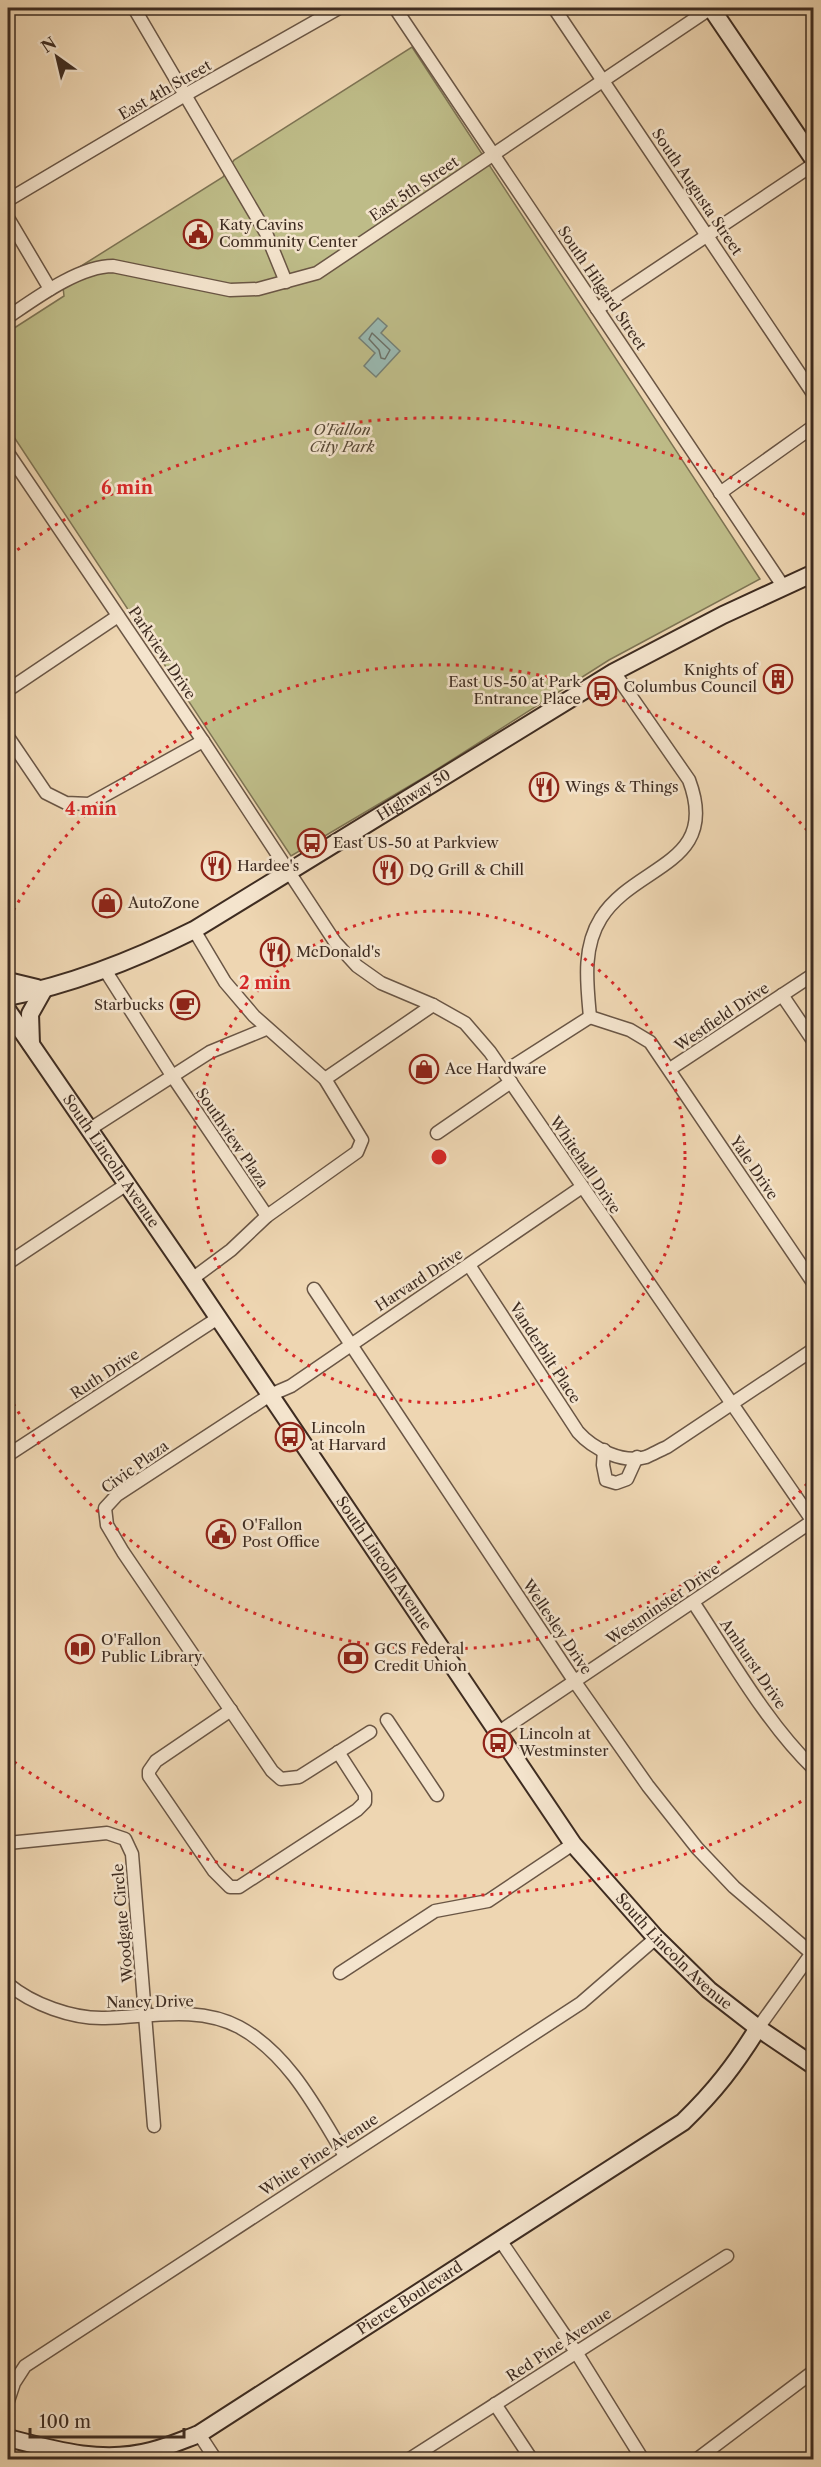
<svg xmlns="http://www.w3.org/2000/svg" width="821" height="2467" font-family="'Libre Caslon Text',serif">
<style>
.green{fill:#bebc88;stroke:#7e7454;stroke-width:1.5}
.water{fill:#9ab9b1;stroke:#758177;stroke-width:1.5}
.lines{fill:none;stroke-linecap:round;stroke-linejoin:round}
.shore{stroke:#6c7269;stroke-width:1.5}
.street-casing{stroke:#6a5645;stroke-width:15}
.secondary-casing{stroke:#3e2c21;stroke-width:20}
.street{stroke:#f4e4cd;stroke-width:12}
.secondary{stroke:#f4e4cd;stroke-width:16}
.ring{fill:none;stroke:#d62828;stroke-width:3;stroke-dasharray:3 6}
.labels{text-anchor:middle;stroke-width:5;stroke-linejoin:round;paint-order:stroke}
.street-label{font-size:15px;fill:#3e2c21;stroke:#f4e4cd}
.poi-label{font-size:15px;fill:#3e2c21;stroke:#f4e4cd;text-anchor:start}
.park-label{font-size:15px;font-style:italic;fill:#584936;stroke:#f4e4cd}
.centre{fill:#d62828;stroke:#f4e4cd;stroke-width:3}
.ring-label{font-size:18px;text-anchor:middle;font-weight:bold;fill:#d62828;stroke:#f4e4cd;stroke-width:5;stroke-linejoin:round;paint-order:stroke}
</style>
<rect width="100%" height="100%" fill="#eed6b2"/>
<filter id="stains"><feTurbulence type="fractalNoise" baseFrequency=".00333" numOctaves="4"/><feColorMatrix values="0 0 0 0 .2 0 0 0 0 .09 0 0 0 0 .02 0 0 0 .5 -.17"/></filter>
<radialGradient id="worn" r=".72"><stop offset=".6" stop-color="#630" stop-opacity="0"/><stop offset="1" stop-color="#630" stop-opacity=".3"/></radialGradient>
<polygon class="green" points="412,47 760,579 609,660 428,775 291,856 8,428 8,332 64,296 62,278 223,177 234,160"/>
<polygon class="water" points="378,318 387,326 381,333 400,351 376,377 364,366 375,353 359,338"/>
<g class="lines">
<polygon class="shore" points="372,333 390,350 385,359 381,358 379,350 369,339"/>
<g class="street-casing">
<g id="street">
<polyline points="134,8 266,233 286,282"/>
<polyline points="395,8 783,586"/>
<polyline points="554,8 814,395"/>
<polyline points="8,200 185,95 339,8"/>
<polyline points="8,218 50,289"/>
<polyline points="597,309 814,164"/>
<path d="M8,317C36,298 79,266 113,266L230,290L258,289L317,273L711,8"/>
<polyline points="8,453 203,741 335,942 357,966 381,983 433,1005 465,1023 490,1052 814,1523"/>
<polyline points="720,493 814,426"/>
<polyline points="8,690 118,616"/>
<polyline points="8,737 46,793 66,803 89,804 203,741"/>
<polyline points="105,970 173,1077 267,1216"/>
<polyline points="782,995 814,1042"/>
<path d="M590,1017C587,984 582,948 601,918C635,864 721,865 689,780L614,672"/>
<polyline points="590,1017 630,1030 650,1042 814,1284"/>
<polyline points="670,1069 814,974"/>
<polyline points="504,1072 590,1017"/>
<polyline points="325,1079 433,1005"/>
<polyline points="90,1129 210,1052 266,1029"/>
<polyline points="437,1133 511,1082"/>
<polyline points="8,1263 127,1184"/>
<path d="M469,1265L578,1432C593,1449 623,1464 646,1457C653,1454 660,1450 667,1447L814,1349"/>
<polyline points="192,1279 231,1250 267,1216 357,1152 362,1140 325,1079 254,1016 225,982 194,930"/>
<polyline points="314,1289 575,1682 648,1786 697,1848 734,1887 810,1952"/>
<polyline points="604,1450 603,1465 606,1480 616,1483 627,1479 637,1457"/>
<polyline points="8,1455 218,1318"/>
<path d="M693,1602C729,1656 767,1724 814,1769"/>
<polyline points="231,1710 156,1761 149,1771 149,1776 214,1871 230,1887 239,1887 357,1810 365,1802 365,1794 338,1752"/>
<polyline points="387,1720 437,1795"/>
<polyline points="370,1732 299,1777 281,1779 272,1771 123,1552 107,1525 105,1508 117,1495 270,1395 291,1386 582,1187"/>
<polyline points="499,1732 814,1520"/>
<polyline points="8,1843 107,1833 125,1839 132,1854 154,2126"/>
<polyline points="340,1973 435,1911 488,1901 573,1844"/>
<path d="M8,1984C32,2004 72,2019 105,2018C148,2017 198,2005 239,2027C289,2054 317,2110 345,2156"/>
<polyline points="758,2028 814,1950"/>
<polyline points="500,2240 576,2352 643,2460"/>
<polyline points="8,2401 14,2383 25,2366 581,2003 656,1938"/>
<polyline points="495,2404 532,2460"/>
<polyline points="199,2434 216,2460"/>
<polyline points="408,2460 727,2256"/>
<polyline points="696,2460 814,2371"/>
</g>
</g>
<g class="secondary-casing">
<g id="secondary">
<polyline points="711,8 814,160"/>
<polyline points="8,981 37,988"/>
<path id="s1" d="M8,997C73,984 134,960 194,930L614,672L723,615L814,573"/>
<path id="s2" d="M8,1011L192,1279L573,1844L656,1938L709,1990L758,2028L814,2066"/>
<polyline points="31,1044 30,1014 44,989"/>
<path id="s3" d="M8,2438C54,2450 102,2464 151,2451C167,2447 183,2440 199,2434L683,2122C715,2091 735,2065 758,2028"/>
</g>
</g>
<use href="#street" class="street"/>
<use href="#secondary" class="secondary"/>
</g>
<g class="ring">
<circle cx="439" cy="1157" r="246"/>
<path d="M813 1477A492 492 0 0 1 9 1396M9 918A492 492 0 0 1 813 837"/>
<path d="M809 1797A739 739 0 0 1 10 1759M10 555A739 739 0 0 1 809 517"/>
</g>
<defs>
<g id="civic-ring" transform="scale(1.5)"><circle r="9.5" fill="#f4e4cd" stroke="#8f2418" stroke-width="1.5"/><path d="M-.6-6.5H3V-4.5H.6V-3L4-1V1h2V6H-6V1h2V-1L-.6-3ZM-1.2 2.5V6h2.4V2.5Z" fill="#8f2418"/></g>
<g id="building-ring" transform="scale(1.5)"><circle r="9.5" fill="#f4e4cd" stroke="#8f2418" stroke-width="1.5"/><path d="M-4-6H4V6H1V3H-1V6H-4ZM-2.5-4.3h1.7v1.8h-1.7ZM.8-4.3h1.7v1.8H.8ZM-2.5-1h1.7V.8h-1.7ZM.8-1h1.7V.8H.8Z" fill="#8f2418"/></g>
<g id="bus-ring" transform="scale(1.5)"><circle r="9.5" fill="#f4e4cd" stroke="#8f2418" stroke-width="1.5"/><path d="M-5-6H5V4H4V6H2V4H-2V6H-4V4H-5ZM-3.5-4V0h7V-4ZM-3.5 1.2v1.5H-2V1.2ZM2 1.2v1.5H3.5V1.2Z" fill="#8f2418"/></g>
<g id="restaurant-ring" transform="scale(1.5)"><circle r="9.5" fill="#f4e4cd" stroke="#8f2418" stroke-width="1.5"/><path d="M-5-6h1v4h1v-4h1v4h1v-4h1v5L-1.5 .5V6h-2V.5L-5-1ZM5-6V6H3V1.5H1.5Q1.5-4 5-6Z" fill="#8f2418"/></g>
<g id="shop-ring" transform="scale(1.5)"><circle r="9.5" fill="#f4e4cd" stroke="#8f2418" stroke-width="1.5"/><path d="M-5-2.5h2.3a2.7 3.5 0 0 1 5.4 0H5L5.5 6h-11ZM-1.5-2.5h3a1.5 2.3 0 0 0-3 0Z" fill="#8f2418"/></g>
<g id="cafe-ring" transform="scale(1.5)"><circle r="9.5" fill="#f4e4cd" stroke="#8f2418" stroke-width="1.5"/><path d="M-5.5-4.5H6V0H3Q3 3.5 0 3.5H-2.5Q-5.5 3.5-5.5 0ZM3-3.2v2h1.7v-2ZM-6 4.5H4V6H-6Z" fill="#8f2418"/></g>
<g id="library-ring" transform="scale(1.5)"><circle r="9.5" fill="#f4e4cd" stroke="#8f2418" stroke-width="1.5"/><path d="M-6-4Q-3-5.5-.7-3.5V5Q-3 3-6 4ZM6-4Q3-5.5 .7-3.5V5Q3 3 6 4Z" fill="#8f2418"/></g>
<g id="bank-ring" transform="scale(1.5)"><circle r="9.5" fill="#f4e4cd" stroke="#8f2418" stroke-width="1.5"/><path d="M-6-4H6V4H-6ZM0-2.3a2.3 2.3 0 1 0 0 4.6a2.3 2.3 0 1 0 0-4.6Z" fill="#8f2418"/></g>
</defs>
<g fill-rule="evenodd">
<use href="#civic-ring" x="198" y="234"/>
<use href="#building-ring" x="778" y="679"/>
<use href="#bus-ring" x="602" y="691"/>
<use href="#restaurant-ring" x="544" y="787"/>
<use href="#bus-ring" x="312" y="843"/>
<use href="#restaurant-ring" x="216" y="866"/>
<use href="#restaurant-ring" x="388" y="870"/>
<use href="#shop-ring" x="107" y="903"/>
<use href="#restaurant-ring" x="275" y="952"/>
<use href="#cafe-ring" x="185" y="1005"/>
<use href="#shop-ring" x="424" y="1069"/>
<use href="#bus-ring" x="290" y="1437"/>
<use href="#civic-ring" x="221" y="1534"/>
<use href="#library-ring" x="80" y="1649"/>
<use href="#bank-ring" x="353" y="1658"/>
<use href="#bus-ring" x="498" y="1743"/>
</g>
<g class="labels">
<g class="street-label">
<text transform="translate(165 90) rotate(-30)" y="5">East 4th Street</text>
<text transform="translate(414 189) rotate(-34)" y="5">East 5th Street</text>
<text transform="translate(697 192) rotate(56)" y="5">South Augusta Street</text>
<text transform="translate(602 288) rotate(56)" y="5">South Hilgard Street</text>
<text transform="translate(162 653) rotate(56)" y="5">Parkview Drive</text>
<text dy="5" stroke="none"><textPath href="#s1" startOffset="456">Highway 50</textPath></text>
<text transform="translate(722 1017) rotate(-34)" y="5">Westfield Drive</text>
<text transform="translate(232 1138) rotate(56)" y="5">Southview Plaza</text>
<text dy="5" stroke="none"><textPath href="#s2" startOffset="182">South Lincoln Avenue</textPath></text>
<text transform="translate(585 1165) rotate(56)" y="5">Whitehall Drive</text>
<text transform="translate(754 1168) rotate(56)" y="5">Yale Drive</text>
<text transform="translate(419 1280) rotate(-33)" y="5">Harvard Drive</text>
<text transform="translate(545 1353) rotate(57)" y="5">Vanderbilt Place</text>
<text transform="translate(105 1374) rotate(-33)" y="5">Ruth Drive</text>
<text transform="translate(135 1467) rotate(-36)" y="5">Civic Plaza</text>
<text dy="5" stroke="none"><textPath href="#s2" startOffset="668">South Lincoln Avenue</textPath></text>
<text transform="translate(663 1604) rotate(-34)" y="5">Westminster Drive</text>
<text transform="translate(557 1627) rotate(56)" y="5">Wellesley Drive</text>
<text transform="translate(753 1664) rotate(56)" y="5">Amhurst Drive</text>
<text transform="translate(123 1923) rotate(-95)" y="5">Woodgate Circle</text>
<text dy="5" stroke="none"><textPath href="#s2" startOffset="1154">South Lincoln Avenue</textPath></text>
<text transform="translate(150 2002) rotate(-1)" y="5">Nancy Drive</text>
<text transform="translate(319 2155) rotate(-33)" y="5">White Pine Avenue</text>
<text dy="5" stroke="none"><textPath href="#s3" startOffset="447">Pierce Boulevard</textPath></text>
<text transform="translate(559 2345) rotate(-33)" y="5">Red Pine Avenue</text>
</g>
<g class="poi-label">
<text x="219" y="230">Katy Cavins<tspan x="219" dy="17">Community Center</tspan></text>
<text x="757" y="675" text-anchor="end">Knights of<tspan x="757" dy="17">Columbus Council</tspan></text>
<text x="581" y="687" text-anchor="end">East US-50 at Park<tspan x="581" dy="17">Entrance Place</tspan></text>
<text x="565" y="792">Wings &amp; Things</text>
<text x="333" y="848">East US-50 at Parkview</text>
<text x="237" y="871">Hardee's</text>
<text x="409" y="875">DQ Grill &amp; Chill</text>
<text x="128" y="908">AutoZone</text>
<text x="296" y="957">McDonald's</text>
<text x="164" y="1010" text-anchor="end">Starbucks</text>
<text x="445" y="1074">Ace Hardware</text>
<text x="311" y="1433">Lincoln<tspan x="311" dy="17">at Harvard</tspan></text>
<text x="242" y="1530">O'Fallon<tspan x="242" dy="17">Post Office</tspan></text>
<text x="101" y="1645">O'Fallon<tspan x="101" dy="17">Public Library</tspan></text>
<text x="374" y="1654">GCS Federal<tspan x="374" dy="17">Credit Union</tspan></text>
<text x="519" y="1739">Lincoln at<tspan x="519" dy="17">Westminster</tspan></text>
</g>
<g class="park-label">
<text x="342" y="435">O'Fallon<tspan x="342" dy="17">City Park</tspan></text>
</g>
</g>
<circle cx="439" cy="1157" r="9" class="centre"/>
<g class="ring-label">
<text x="127" y="494">6 min</text>
<text x="91" y="815">4 min</text>
<text x="265" y="989">2 min</text>
</g>
<rect width="821" height="2467" fill="none" stroke="#eed6b2" stroke-width="30"/>
<rect x="9" y="9" width="803" height="2449" fill="none" stroke="#3e2c21" stroke-width="3"/>
<rect x="15" y="15" width="791" height="2437" fill="none" stroke="#3e2c21" stroke-width="1.5"/>
<g transform="translate(57 57) rotate(326)" stroke="#f4e4cd" stroke-width="4.5" paint-order="stroke">
<path d="M0-4.5L10 22L0 15L-10 22Z" fill="#3e2c21"/>
<text y="-9" font-size="16" font-weight="bold" text-anchor="middle" fill="#3e2c21">N</text>
</g>
<path d="M30 2428v9h154v-9" fill="none" stroke="#3e2c21" stroke-width="3"/>
<text x="39" y="2428" font-size="18" fill="#3e2c21" stroke="#f4e4cd" stroke-width="4.5" paint-order="stroke">100 m</text>
<rect width="100%" height="100%" filter="url(#stains)"/>
<rect width="100%" height="100%" fill="url(#worn)"/>
</svg>
